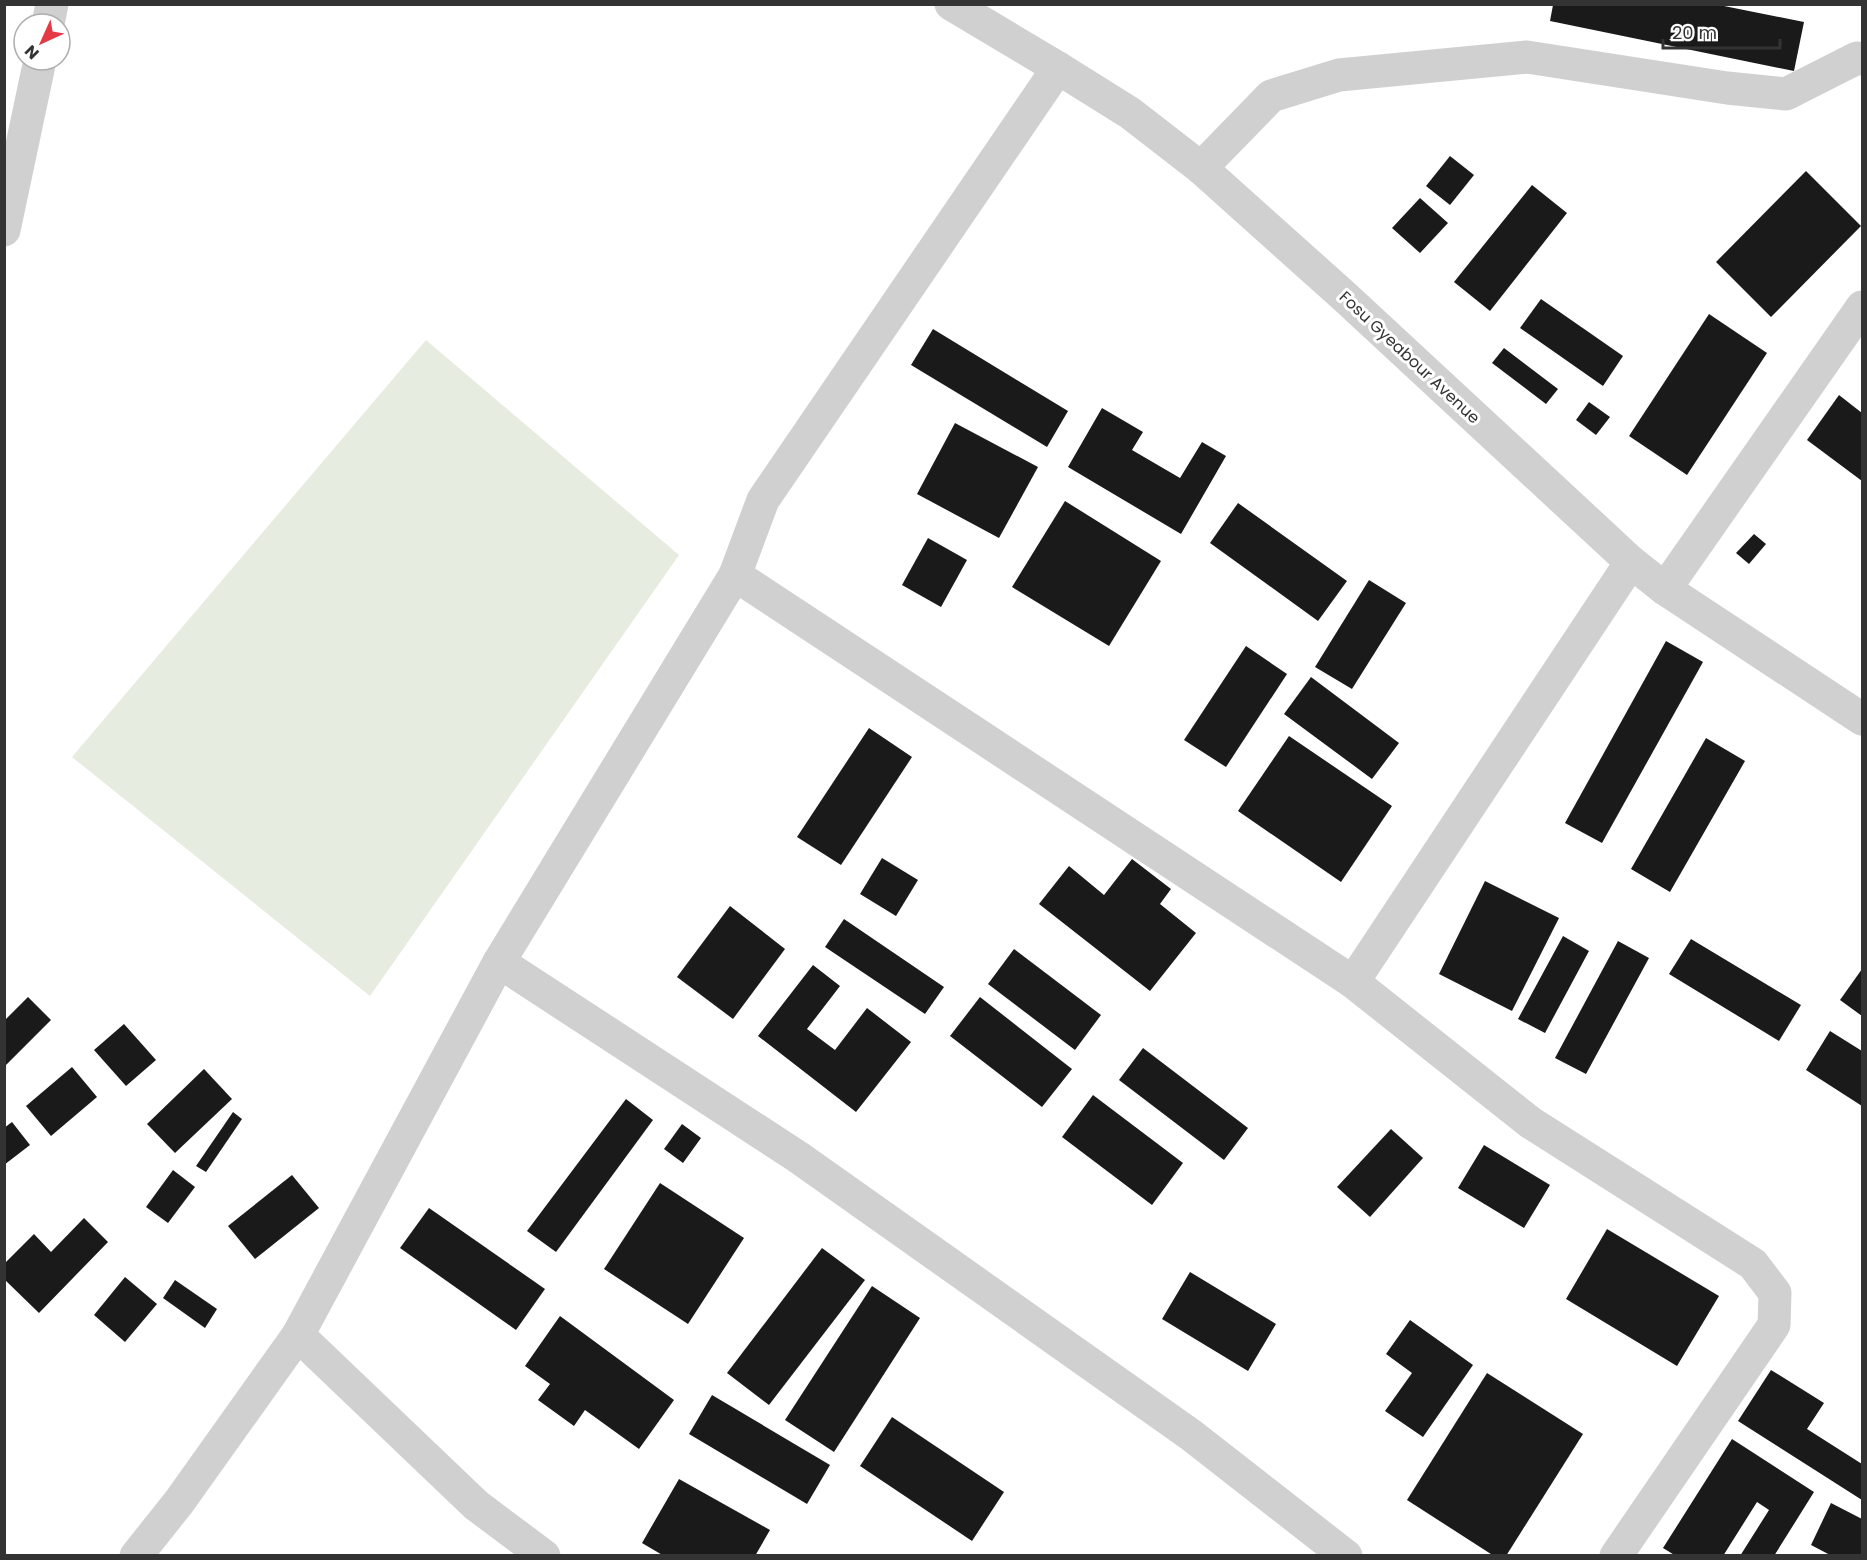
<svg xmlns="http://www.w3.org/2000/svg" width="1867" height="1560" font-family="Poppins,sans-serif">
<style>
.green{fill:#e6ecdf}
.building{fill:#1a1a1a}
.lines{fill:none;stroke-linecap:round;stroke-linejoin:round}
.street{stroke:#d0d0d0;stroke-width:33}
.labels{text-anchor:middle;stroke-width:6;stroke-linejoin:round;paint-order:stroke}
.street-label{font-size:16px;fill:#333;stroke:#fff}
</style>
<rect width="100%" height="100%" fill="#fff"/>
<polygon class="green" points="426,340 679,555 370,996 72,757"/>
<g class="building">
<polygon points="1553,5 1719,5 1804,22 1794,71 1550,21"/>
<polygon points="1450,156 1474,175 1450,205 1426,186"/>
<polygon points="1806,171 1861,226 1771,317 1716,262"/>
<polygon points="1532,185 1567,213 1490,311 1454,282"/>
<polygon points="1420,198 1448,223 1420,253 1392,228"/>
<polygon points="1541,299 1623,356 1603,386 1520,328"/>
<polygon points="1709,314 1767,353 1687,475 1629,436"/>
<polygon points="933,329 1068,411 1047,447 911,365"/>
<polygon points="1504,348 1558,389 1546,404 1492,363"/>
<polygon points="1839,395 1862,413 1862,481 1807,440"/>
<polygon points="1589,402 1610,417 1596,435 1576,420"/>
<polygon points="1102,408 1143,432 1132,450 1180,478 1202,442 1226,456 1181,534 1068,467"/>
<polygon points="955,423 1038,467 999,538 917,494"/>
<polygon points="1065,501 1161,561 1109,646 1012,587"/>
<polygon points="1238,503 1347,581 1318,621 1210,543"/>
<polygon points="1754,534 1766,544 1749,564 1736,553"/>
<polygon points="928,538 967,560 941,607 902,585"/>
<polygon points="1369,580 1406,603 1352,689 1315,667"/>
<polygon points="1666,641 1703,662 1602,843 1565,823"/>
<polygon points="1246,646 1287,674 1226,767 1184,740"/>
<polygon points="1311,677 1399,743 1372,779 1284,714"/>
<polygon points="869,728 912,757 841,865 797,837"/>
<polygon points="1289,736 1392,806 1341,882 1238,811"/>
<polygon points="1706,738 1745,761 1670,892 1631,869"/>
<polygon points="882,858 918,880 896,916 860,894"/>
<polygon points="1132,859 1171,889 1160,904 1196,933 1150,991 1039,904 1069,866 1104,895"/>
<polygon points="1485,881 1559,918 1512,1011 1439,974"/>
<polygon points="730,906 785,949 733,1019 677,977"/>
<polygon points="844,919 944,987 925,1014 825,947"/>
<polygon points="1563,936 1589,951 1545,1033 1518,1019"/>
<polygon points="1691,939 1801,1005 1779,1041 1669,974"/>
<polygon points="1618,941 1649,958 1586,1074 1555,1058"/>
<polygon points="1014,949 1101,1015 1075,1050 988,984"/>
<polygon points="813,965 840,986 807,1029 835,1050 867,1008 911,1042 856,1112 758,1036"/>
<polygon points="1862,969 1862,1016 1840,1000"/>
<polygon points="28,997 51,1020 4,1067 4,1021"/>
<polygon points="980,997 1072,1069 1042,1107 950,1036"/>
<polygon points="124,1024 156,1060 126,1086 94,1050"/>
<polygon points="1830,1031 1862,1051 1862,1106 1806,1070"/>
<polygon points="1143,1048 1248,1128 1224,1160 1119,1080"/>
<polygon points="72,1067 97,1097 51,1136 26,1106"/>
<polygon points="204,1069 232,1099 175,1153 147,1124"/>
<polygon points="1093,1095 1183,1163 1152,1205 1062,1137"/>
<polygon points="626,1099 653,1120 556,1252 527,1231"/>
<polygon points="233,1112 242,1119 206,1172 196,1166"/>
<polygon points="12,1122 30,1145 4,1165 4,1128"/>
<polygon points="682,1124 701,1138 683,1163 664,1149"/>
<polygon points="1391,1129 1423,1158 1370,1217 1337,1187"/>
<polygon points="1484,1145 1550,1185 1524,1228 1458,1188"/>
<polygon points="173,1170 195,1187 168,1223 146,1207"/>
<polygon points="292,1175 319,1208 255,1259 228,1226"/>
<polygon points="660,1183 744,1238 688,1324 604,1269"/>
<polygon points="429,1208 545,1289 516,1330 400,1248"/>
<polygon points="84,1218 108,1242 39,1313 4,1279 4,1264 34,1234 51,1252"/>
<polygon points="1607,1229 1719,1296 1677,1366 1566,1299"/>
<polygon points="822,1248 865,1280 769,1405 727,1373"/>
<polygon points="1190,1272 1276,1324 1248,1371 1162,1319"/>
<polygon points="125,1277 157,1304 125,1342 94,1315"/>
<polygon points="175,1280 217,1309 205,1328 163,1298"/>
<polygon points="872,1286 920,1318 834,1452 785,1420"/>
<polygon points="560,1316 674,1400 639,1449 585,1410 574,1426 538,1400 550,1384 525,1366"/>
<polygon points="1410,1320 1473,1365 1423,1437 1385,1411 1412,1373 1386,1354"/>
<polygon points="1771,1370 1824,1403 1807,1429 1862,1464 1862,1500 1738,1421"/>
<polygon points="1487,1373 1583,1434 1506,1556 1494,1556 1407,1500"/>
<polygon points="712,1395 830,1465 807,1504 689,1434"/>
<polygon points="892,1417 1004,1492 972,1541 860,1466"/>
<polygon points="1732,1439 1814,1492 1774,1556 1740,1556 1769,1510 1757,1502 1723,1556 1676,1556 1663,1548"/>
<polygon points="679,1479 770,1530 755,1556 664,1556 642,1543"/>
<polygon points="1831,1503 1862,1519 1862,1556 1832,1556 1811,1545"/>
</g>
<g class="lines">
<g class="street">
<polyline points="951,4 1058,68 1130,113 1201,168 1345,297 1631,562 1665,589 1862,719"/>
<polyline points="48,24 52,4"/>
<polyline points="1201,168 1271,96 1339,75 1527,57 1727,88 1786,94 1857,58 1862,59"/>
<polyline points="4,230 40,60"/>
<polyline points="735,575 763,500 1058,68"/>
<polyline points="1665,589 1862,307"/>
<polyline points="499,962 735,575 1353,982 1531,1123 1753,1264 1775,1293 1774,1325 1616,1556"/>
<polyline points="1353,982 1631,562"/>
<polyline points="298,1335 476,1505 544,1556"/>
<polyline points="136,1556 179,1502 298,1335 499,962 798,1157 1191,1435 1346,1556"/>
</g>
</g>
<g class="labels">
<g class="street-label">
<text transform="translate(1410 357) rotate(43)" y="6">Fosu Gyeabour Avenue</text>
</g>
</g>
<rect width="1867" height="1560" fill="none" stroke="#333333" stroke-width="12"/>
<g transform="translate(42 42) rotate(225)"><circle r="28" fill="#ffffff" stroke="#adadad" stroke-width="1.5"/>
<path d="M0-4.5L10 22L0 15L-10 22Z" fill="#e63946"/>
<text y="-9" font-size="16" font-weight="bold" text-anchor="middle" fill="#333333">N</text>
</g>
<path d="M1663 39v9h117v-9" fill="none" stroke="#333333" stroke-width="3"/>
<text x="1672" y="39" font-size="18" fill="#333333" stroke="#ffffff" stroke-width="4.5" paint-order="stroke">20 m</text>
</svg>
